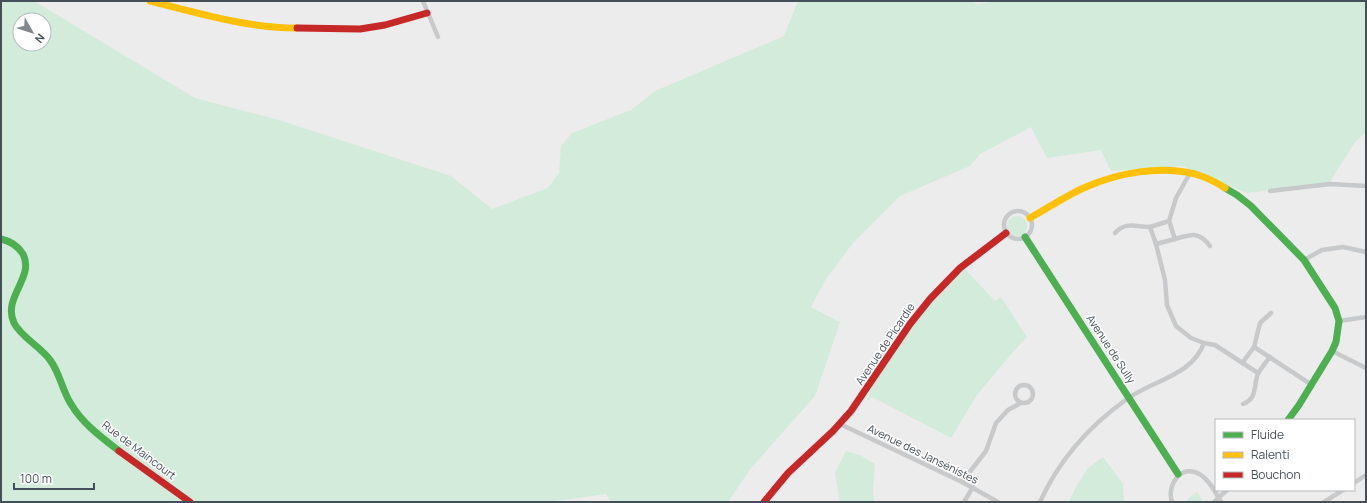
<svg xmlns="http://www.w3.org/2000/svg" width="1367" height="503" font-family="Manrope,sans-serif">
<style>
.green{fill:#d2ebdb;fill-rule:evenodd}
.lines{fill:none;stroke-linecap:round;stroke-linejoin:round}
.street{stroke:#c7c9cb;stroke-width:4.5}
.fast{stroke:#4caf50;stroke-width:7}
.slow{stroke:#ffc107;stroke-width:7}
.jam{stroke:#c62828;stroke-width:7}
.labels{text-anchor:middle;stroke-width:3;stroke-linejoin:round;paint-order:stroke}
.street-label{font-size:11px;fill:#454f58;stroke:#fff}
</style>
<rect width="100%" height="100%" fill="#edecec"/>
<g class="green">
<path d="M1,1H34L195,98L279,120L451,176L492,209L548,188L559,173L561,146L572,133L631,110L655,91L784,36L798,1H971L977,4L996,1H1366V132L1355,142L1329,183L1247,193L1182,166L1111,171L1101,150L1047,158L1031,127L980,154L970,166L900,196L853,243L826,279L811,307L840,322L815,396L751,468L728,502H611L606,494L548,502H1ZM20,20H44V44H20Z"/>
<circle cx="1017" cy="226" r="10"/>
<polygon points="963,267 995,301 1001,297 1027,337 1013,352 977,395 951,438 872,397 868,401 867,400 873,385 918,315"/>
<polygon points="846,451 860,455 875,464 873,490 874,502 840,502 835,473"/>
<polygon points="1103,457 1123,484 1124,502 1069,502 1076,487 1088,468"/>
<polygon points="1197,492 1202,500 1199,502 1189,502 1187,499"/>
</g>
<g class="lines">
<g class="street">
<polyline points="423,1 438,37"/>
<polyline points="1190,173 1176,198 1169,221 1175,239 1156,244 1165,280 1167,305 1176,326 1191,338 1204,343 1215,345 1258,373"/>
<polyline points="1270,191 1330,184 1366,186"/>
<circle cx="1018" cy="225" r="14"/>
<path d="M1115,233C1126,221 1136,227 1150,227"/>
<path d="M1175,239C1191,234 1199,231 1210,246"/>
<polyline points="1156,244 1150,227 1169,221"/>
<polyline points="1304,260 1322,250 1343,247 1366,252"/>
<polyline points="1339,321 1366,317"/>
<polyline points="1254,347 1312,385"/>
<polyline points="1332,351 1366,368"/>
<polyline points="1243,362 1254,347 1260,323 1271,313"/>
<circle cx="1024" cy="394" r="9"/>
<path d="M1243,404C1258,398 1253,386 1258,374C1261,368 1266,362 1270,357"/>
<polyline points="840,424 962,482 998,502"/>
<polyline points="962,482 986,451 996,423 1008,410 1021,403"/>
<polyline points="1354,483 1366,475"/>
<polyline points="964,502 973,487"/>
<path d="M1040,502C1059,460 1089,426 1127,399C1153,380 1192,376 1204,343"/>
<path d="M1172,502C1166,485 1182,462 1201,475C1210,481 1216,493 1221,502"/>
<polyline points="1214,502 1227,490"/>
<polyline points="1324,502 1343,490"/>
</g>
<g class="fast">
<polyline points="1225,188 1237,195 1251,206 1304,260 1335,308 1339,321 1336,342 1332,351 1299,405 1288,420"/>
<polyline points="1025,237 1178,474"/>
<path d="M1,239C10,241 18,246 23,254C35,278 2,297 14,323C21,337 41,347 50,360C60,373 62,390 71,404C82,423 101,437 119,451"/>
</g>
<g class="slow">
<path d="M150,1C198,13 247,28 297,28"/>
<path d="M1030,218C1048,208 1067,195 1086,187C1118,173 1160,165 1195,174C1205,177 1216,182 1225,188"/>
</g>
<g class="jam">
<polyline points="297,28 360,29 385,25 427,13"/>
<polyline points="119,451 190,502"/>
<polyline points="764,502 788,473 833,431 851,411 910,324 930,299 960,268 1006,233"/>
</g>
</g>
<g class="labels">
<g class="street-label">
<text transform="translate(885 344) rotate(-56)" y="4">Avenue de Picardie</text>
<text transform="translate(1111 349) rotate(57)" y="4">Avenue de Sully</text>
<text transform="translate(139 450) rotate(37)" y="4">Rue de Maincourt</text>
<text transform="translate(923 454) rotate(26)" y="4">Avenue des Jansénistes</text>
</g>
</g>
<rect width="1367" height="503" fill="none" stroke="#454f58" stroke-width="4"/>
<rect x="1215" y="419" width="140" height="72" fill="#ffffff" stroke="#b5b9bc"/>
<rect x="1223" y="432" width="20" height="6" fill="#4caf50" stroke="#b5b9bc"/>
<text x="1251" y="439" font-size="12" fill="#454f58">Fluide</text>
<rect x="1223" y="452" width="20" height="6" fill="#ffc107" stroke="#b5b9bc"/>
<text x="1251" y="459" font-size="12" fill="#454f58">Ralenti</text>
<rect x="1223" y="472" width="20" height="6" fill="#c62828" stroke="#b5b9bc"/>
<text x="1251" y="479" font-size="12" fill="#454f58">Bouchon</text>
<g transform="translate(32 32) rotate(129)"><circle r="19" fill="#ffffff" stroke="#b5b9bc"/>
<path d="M0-3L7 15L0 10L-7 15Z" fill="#80868c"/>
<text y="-6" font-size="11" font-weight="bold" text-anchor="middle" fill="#454f58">N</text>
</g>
<path d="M14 483v6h80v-6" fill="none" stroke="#454f58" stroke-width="2"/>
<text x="20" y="483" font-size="12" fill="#454f58" stroke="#ffffff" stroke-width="3" paint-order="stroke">100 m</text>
</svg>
